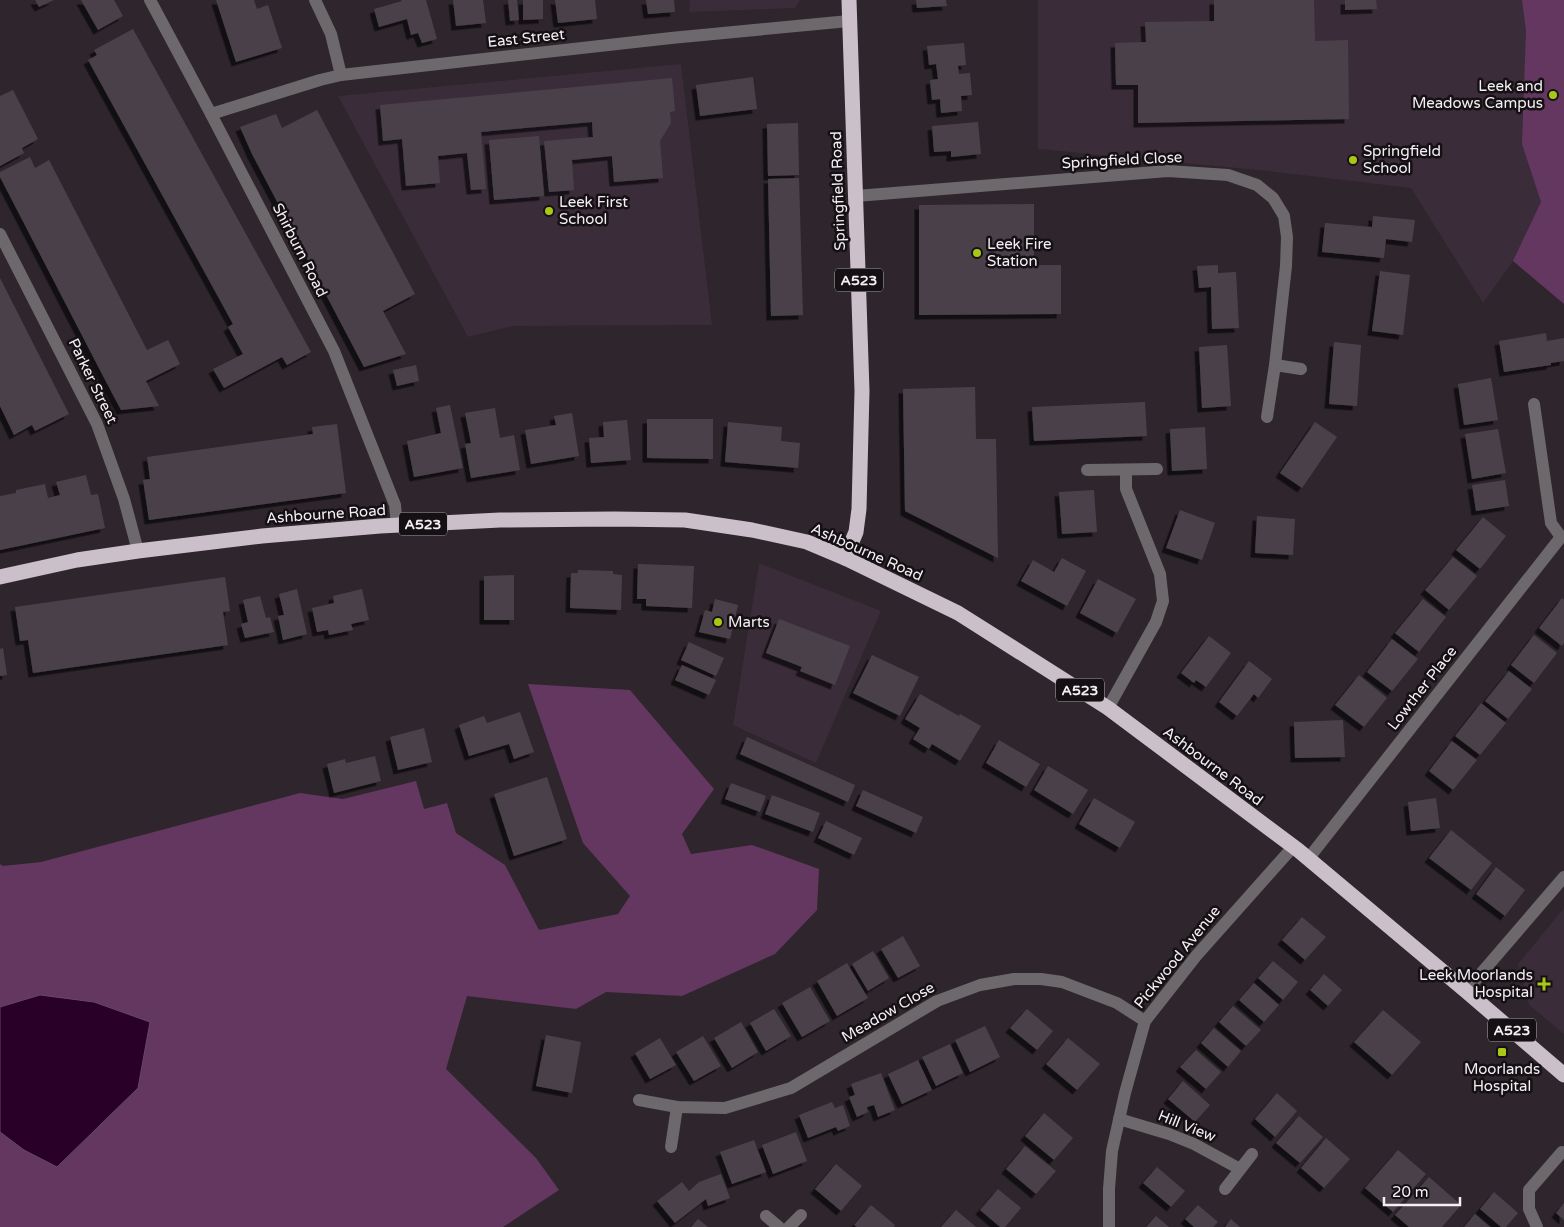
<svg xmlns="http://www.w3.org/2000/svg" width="1564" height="1227" font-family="'Varela Round',sans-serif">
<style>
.built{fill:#3a2c39}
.green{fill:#633760}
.water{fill:#290028;stroke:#664865}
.building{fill:#4a4149;filter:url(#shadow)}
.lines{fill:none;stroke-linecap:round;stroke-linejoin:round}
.minor{stroke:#6c686c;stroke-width:12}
.highway{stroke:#cbbfc9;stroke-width:15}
.poi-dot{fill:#abc716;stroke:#141013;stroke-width:2}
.labels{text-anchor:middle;stroke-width:5;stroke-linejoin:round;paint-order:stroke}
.shield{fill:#141013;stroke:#b2acb0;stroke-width:1}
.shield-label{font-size:14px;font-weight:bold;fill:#f5eff4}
.street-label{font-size:15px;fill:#f5eff4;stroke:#141013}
.poi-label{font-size:15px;fill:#f5eff4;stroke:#141013;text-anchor:start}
</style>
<defs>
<filter id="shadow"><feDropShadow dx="-4.5" dy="4.5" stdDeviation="0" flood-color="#0009"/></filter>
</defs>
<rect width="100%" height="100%" fill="#2e252d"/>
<g class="built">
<polygon points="690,0 800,0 795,8 689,12"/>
<polygon points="1038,0 1564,0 1564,201 1513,261 1483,303 1411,188 1268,171 1038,149"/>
<polygon points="681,64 712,325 513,326 468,337 338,96"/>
<polygon points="759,563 881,611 816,763 733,725"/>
<polygon points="1564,908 1564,1034 1529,1005 1518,964"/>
</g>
<g class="green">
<polygon points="1522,0 1564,0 1564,304 1513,261 1541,202 1522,144 1526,30"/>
<polygon points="528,684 630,690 714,789 682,834 691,854 752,845 819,869 817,910 775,954 682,996 606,992 576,1009 467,996 446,1069 536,1158 559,1190 503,1227 0,1227 0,864 3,866 41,862 300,793 343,799 416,781 424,809 447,803 456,833 505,865 539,930 618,914 630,896 583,843"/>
</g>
<polygon class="water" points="40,995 94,1002 150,1022 138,1088 57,1167 24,1150 0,1132 0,1007"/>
<g class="building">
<polygon points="35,0 54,0 39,7"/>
<polygon points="81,0 114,0 123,16 98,30"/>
<polygon points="216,0 254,0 257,9 268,5 282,48 236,62"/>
<polygon points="401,0 426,0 437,39 422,43 418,33 411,35 407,19 379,27 374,9 402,1"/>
<polygon points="453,0 483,0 486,23 456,26"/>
<polygon points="508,0 517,0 519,20 510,21"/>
<polygon points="523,0 543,0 543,19 523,20"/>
<polygon points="555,0 595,0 597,19 558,23"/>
<polygon points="646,0 674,0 675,12 648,14"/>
<polygon points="916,0 946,0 947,6 917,8"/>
<polygon points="1214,0 1314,0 1315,41 1348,40 1349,119 1138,123 1138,85 1116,85 1115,43 1146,42 1145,22 1214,21"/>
<polygon points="1345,0 1376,0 1377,9 1345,10"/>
<polygon points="133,29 311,352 287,365 282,357 224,388 213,369 243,354 228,327 233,324 88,60 97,55 94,50"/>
<polygon points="964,43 966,65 958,66 959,74 970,73 972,95 961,96 962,111 941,113 940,99 932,100 930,80 938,79 936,64 929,65 927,46"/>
<polygon points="753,77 757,109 700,116 696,85"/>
<polygon points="672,78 675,111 670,112 671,123 660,141 663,178 614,182 612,156 572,160 574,190 549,192 544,141 593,137 592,122 481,132 486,189 471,190 467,153 438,156 440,183 406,186 402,139 383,141 380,105"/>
<polygon points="13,90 38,139 22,148 24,153 0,166 0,96"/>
<polygon points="317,110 415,294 383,311 406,354 364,367 252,154 240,127 276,114 282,128"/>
<polygon points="978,122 981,154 951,157 951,151 934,152 932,126"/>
<polygon points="798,123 799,175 768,176 767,124"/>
<polygon points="539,136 544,196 494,200 489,140"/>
<polygon points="30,157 35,168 49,160 147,350 168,340 180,364 146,381 159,406 121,410 102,374 0,177 0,172"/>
<polygon points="799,178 803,315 771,316 768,179"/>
<polygon points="1034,204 1034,265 1061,265 1061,314 919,315 919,205"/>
<polygon points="1373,216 1415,220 1412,242 1386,239 1384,258 1322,252 1325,223 1372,227"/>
<polygon points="1218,265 1218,273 1236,272 1239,328 1212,329 1211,287 1199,288 1197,266"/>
<polygon points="1380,271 1410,275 1403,335 1372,331"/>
<polygon points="0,278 69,414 35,431 32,425 14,435 0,406"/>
<polygon points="1546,333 1547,341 1564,338 1564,361 1551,363 1551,365 1504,372 1499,341"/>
<polygon points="1334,342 1361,345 1357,406 1329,404"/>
<polygon points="1227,345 1231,406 1202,408 1199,347"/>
<polygon points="416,365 419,381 397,386 393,370"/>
<polygon points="1491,378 1498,420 1464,425 1458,384"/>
<polygon points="975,387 976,439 996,439 998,558 905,511 903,389"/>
<polygon points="1145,402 1147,436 1034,441 1032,407"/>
<polygon points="450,405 463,468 414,477 407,441 441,433 436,408"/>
<polygon points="495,408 500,438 514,435 520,470 471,478 465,444 471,443 465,413"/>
<polygon points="572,413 579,456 531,464 525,430 556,425 554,416"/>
<polygon points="647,419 713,419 713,459 647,458"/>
<polygon points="627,420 631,460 591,463 589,438 604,437 603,422"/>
<polygon points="728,422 782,427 781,441 800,443 798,468 725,462"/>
<polygon points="1315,422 1337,437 1302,488 1280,473"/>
<polygon points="337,424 346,493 149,520 143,480 150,479 147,457 313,434 312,427"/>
<polygon points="1205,427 1207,469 1172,471 1170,429"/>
<polygon points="1498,429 1506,473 1472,479 1465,434"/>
<polygon points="86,475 91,495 98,494 105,528 0,550 0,496 16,493 16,490 45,484 48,498 60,495 56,482"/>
<polygon points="1505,480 1509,506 1476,511 1472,485"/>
<polygon points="1094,490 1097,532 1062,534 1059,492"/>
<polygon points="1180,510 1215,523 1202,560 1166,548"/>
<polygon points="1257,516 1295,519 1293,555 1255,553"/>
<polygon points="1483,517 1506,536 1480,569 1456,550"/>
<polygon points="1453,557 1477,576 1449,610 1425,590"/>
<polygon points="1062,558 1086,571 1067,606 1021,581 1033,560 1054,572"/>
<polygon points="638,564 694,566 692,608 646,606 646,599 637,599"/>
<polygon points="578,570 613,571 613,574 622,575 621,610 570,608 571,573 578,573"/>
<polygon points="514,575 514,620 484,620 484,576"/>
<polygon points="225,577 230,611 223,612 228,645 33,673 28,640 20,641 15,607"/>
<polygon points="1098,579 1136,599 1117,633 1080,613"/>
<polygon points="297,589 307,634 283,640 278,616 284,615 279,594"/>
<polygon points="362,589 369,620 351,624 353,630 329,635 328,630 317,632 312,608 334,603 333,596"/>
<polygon points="260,596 266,618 270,617 274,632 245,638 241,624 248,622 243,600"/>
<polygon points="1562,598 1564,600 1564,643 1562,646 1539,628"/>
<polygon points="715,599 738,605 730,639 699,632 705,610 712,612"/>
<polygon points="1423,599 1446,617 1419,652 1395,633"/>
<polygon points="779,619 850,646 835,685 800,671 802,667 766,653"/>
<polygon points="1534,635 1557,653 1534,683 1511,665"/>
<polygon points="1209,636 1231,653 1206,687 1196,680 1194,683 1181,673"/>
<polygon points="1392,639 1418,659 1392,691 1367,672"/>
<polygon points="689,642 724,658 716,676 681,660"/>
<polygon points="3,648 7,675 0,676 0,649"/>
<polygon points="872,655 919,677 900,716 853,693"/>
<polygon points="1249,661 1272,679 1258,698 1254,694 1237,716 1219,702"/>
<polygon points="682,665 716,680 709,695 675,680"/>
<polygon points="1509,671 1532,689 1508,719 1485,701"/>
<polygon points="1359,675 1387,698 1364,727 1335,705"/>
<polygon points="920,694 959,716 960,714 981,726 960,761 932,744 929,749 913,739 920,728 905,719"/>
<polygon points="1481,703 1506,723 1480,755 1455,736"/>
<polygon points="520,712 534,752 514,759 509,744 469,756 459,725 484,716 487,723"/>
<polygon points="1343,720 1345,757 1295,758 1294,722"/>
<polygon points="424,728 432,762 398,770 390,737"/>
<polygon points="747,737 855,785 848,802 740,754"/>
<polygon points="999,740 1040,764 1026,787 986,763"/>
<polygon points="1452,741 1477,760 1453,790 1429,771"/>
<polygon points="375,756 381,781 334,793 327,764 345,759 346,763"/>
<polygon points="1048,766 1088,790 1073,814 1034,790"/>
<polygon points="547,777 567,839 514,856 494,794"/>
<polygon points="731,783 766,796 760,812 725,799"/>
<polygon points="863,790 923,817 916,833 856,806"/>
<polygon points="772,795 820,813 813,832 765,814"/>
<polygon points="1094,798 1135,822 1120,848 1079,824"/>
<polygon points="1436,798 1440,828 1411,831 1408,802"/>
<polygon points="826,821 862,838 854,855 818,838"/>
<polygon points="1451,830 1492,863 1471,890 1429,858"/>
<polygon points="1496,867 1525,890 1505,916 1476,894"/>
<polygon points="1302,917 1326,937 1305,960 1282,940"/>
<polygon points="903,936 920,966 898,978 881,949"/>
<polygon points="873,951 889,978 868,991 852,964"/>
<polygon points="1273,961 1298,982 1283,1000 1258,978"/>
<polygon points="847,963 868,998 837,1016 817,981"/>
<polygon points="1324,974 1342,990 1328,1006 1310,990"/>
<polygon points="1254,983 1279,1005 1264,1022 1239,1000"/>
<polygon points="810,987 830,1021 802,1037 782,1003"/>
<polygon points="1233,1006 1261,1030 1246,1046 1219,1022"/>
<polygon points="774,1009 791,1036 766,1051 750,1023"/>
<polygon points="1027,1009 1053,1031 1037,1050 1010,1028"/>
<polygon points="1383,1010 1421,1042 1392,1075 1354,1042"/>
<polygon points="741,1022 758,1052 732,1068 714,1038"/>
<polygon points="985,1026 1000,1057 970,1072 955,1040"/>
<polygon points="1214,1028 1241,1051 1228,1067 1201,1043"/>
<polygon points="546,1035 581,1042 572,1093 536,1086"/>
<polygon points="703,1036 721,1066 694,1081 676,1052"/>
<polygon points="660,1038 676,1065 650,1079 635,1053"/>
<polygon points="1068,1038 1100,1064 1077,1090 1046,1064"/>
<polygon points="950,1044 963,1073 936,1086 922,1057"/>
<polygon points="1196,1050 1221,1072 1206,1089 1180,1067"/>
<polygon points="918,1060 932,1090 902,1104 888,1074"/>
<polygon points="881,1073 895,1110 878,1117 874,1105 867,1107 868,1112 857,1117 849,1097 855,1095 851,1084"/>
<polygon points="1183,1081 1210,1105 1195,1122 1168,1099"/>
<polygon points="1277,1093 1297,1111 1275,1137 1255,1119"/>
<polygon points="832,1102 835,1108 843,1105 850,1126 838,1131 836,1127 808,1138 799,1115"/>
<polygon points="1044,1113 1073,1138 1054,1160 1025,1136"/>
<polygon points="1299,1116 1323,1137 1300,1163 1276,1143"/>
<polygon points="796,1132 807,1161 773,1174 762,1145"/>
<polygon points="1326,1138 1350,1159 1324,1188 1301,1168"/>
<polygon points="754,1140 766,1172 732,1184 720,1152"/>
<polygon points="1025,1146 1056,1171 1036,1194 1006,1169"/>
<polygon points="1398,1150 1426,1174 1393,1212 1365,1188"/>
<polygon points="836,1164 862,1186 841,1211 815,1189"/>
<polygon points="1157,1167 1185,1191 1171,1207 1143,1183"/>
<polygon points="721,1174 730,1198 708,1206 706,1199 675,1223 657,1201 682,1182 689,1191 699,1182"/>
<polygon points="1429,1177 1461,1205 1442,1227 1409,1227 1395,1215"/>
<polygon points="998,1189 1021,1208 1005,1227 1000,1227 980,1210"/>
<polygon points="1494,1192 1518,1213 1506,1227 1501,1227 1480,1209"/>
<polygon points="1564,1203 1564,1220 1556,1213"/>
<polygon points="871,1205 895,1225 894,1227 857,1227 854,1225"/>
<polygon points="1198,1205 1218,1222 1213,1227 1194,1227 1185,1219"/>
<polygon points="956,1210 976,1227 941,1227"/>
<polygon points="1475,1214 1490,1227 1464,1227"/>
<polygon points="1156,1216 1169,1227 1146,1227"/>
<polygon points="698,1219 708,1227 691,1227"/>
<polygon points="1231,1219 1240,1227 1225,1227"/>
</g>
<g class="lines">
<g class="minor">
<polyline points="150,0 211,114 334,351 395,505 397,526"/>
<polyline points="315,0 331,34 341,75"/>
<polyline points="211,114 320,80 341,75 671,38 849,21"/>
<polyline points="856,196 1168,171 1228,175 1257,185 1273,198 1284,216 1287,237 1286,266 1275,365 1267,417"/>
<polyline points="0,234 97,424 124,499 138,551"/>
<polyline points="1275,365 1301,369"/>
<polyline points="1534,404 1551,523 1561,537 1564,537"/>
<polyline points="1087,470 1157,469"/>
<polyline points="1108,708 1156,622 1163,601 1160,574 1126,489 1126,470"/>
<polyline points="1308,859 1561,537"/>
<polyline points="1466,991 1564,877"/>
<polyline points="639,1100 677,1107 725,1108 791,1088 937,1001 980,985 1014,979 1041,979 1062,982 1117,1003 1145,1021"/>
<polyline points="1119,1119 1169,1134 1194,1144 1240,1169"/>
<polyline points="671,1147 677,1107"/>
<polyline points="1225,1189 1252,1154"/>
<polyline points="766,1216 779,1227"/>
<polyline points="789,1227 801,1215"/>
<polyline points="1109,1227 1109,1189 1112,1151 1125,1093 1145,1021 1196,956 1293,847"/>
<polyline points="1537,1227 1529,1209 1529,1190 1562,1152"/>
</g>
<g class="highway">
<polyline points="845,558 856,532 859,509 862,391 849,0"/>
<polyline points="0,577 77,560 138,551 262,536 380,526 500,520 614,519 685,520 752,530 807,542 845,558 958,613 1108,708 1298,850 1466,991 1564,1075"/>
</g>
</g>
<g class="poi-dot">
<circle cx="1553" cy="95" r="5"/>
<circle cx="1353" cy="160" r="5"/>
<circle cx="549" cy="211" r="5"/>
<circle cx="977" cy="253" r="5"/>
<circle cx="718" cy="622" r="5"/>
<path d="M1541.5 976.5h5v5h5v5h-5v5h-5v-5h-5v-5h5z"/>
<rect x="1497" y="1047" width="10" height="10" rx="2.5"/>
</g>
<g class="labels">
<g class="shield">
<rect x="835" y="268.5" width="48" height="23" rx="4"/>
<rect x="399" y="512.5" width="48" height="23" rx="4"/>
<rect x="1056" y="678.5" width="48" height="23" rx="4"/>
<rect x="1488" y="1018.5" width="48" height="23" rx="4"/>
</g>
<g class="shield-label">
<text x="859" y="285">A523</text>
<text x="423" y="529">A523</text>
<text x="1080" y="695">A523</text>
<text x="1512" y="1035">A523</text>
</g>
<g class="street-label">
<text transform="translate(526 38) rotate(-6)" y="5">East Street</text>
<text transform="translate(1122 160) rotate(-3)" y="5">Springfield Close</text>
<text transform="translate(838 191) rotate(-92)" y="5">Springfield Road</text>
<text transform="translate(300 250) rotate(63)" y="5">Shirburn Road</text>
<text transform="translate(93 381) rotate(64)" y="5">Parker Street</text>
<text transform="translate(326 514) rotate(-4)" y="5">Ashbourne Road</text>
<text transform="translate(867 552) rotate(24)" y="5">Ashbourne Road</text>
<text transform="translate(1422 688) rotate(-52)" y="5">Lowther Place</text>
<text transform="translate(1213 766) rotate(37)" y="5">Ashbourne Road</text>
<text transform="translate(1177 957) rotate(-51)" y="5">Pickwood Avenue</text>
<text transform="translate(888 1012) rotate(-30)" y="5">Meadow Close</text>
<text transform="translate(1187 1126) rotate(22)" y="5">Hill View</text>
</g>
<g class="poi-label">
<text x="1543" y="91" text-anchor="end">Leek and<tspan x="1543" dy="17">Meadows Campus</tspan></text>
<text x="1363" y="156">Springfield<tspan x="1363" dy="17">School</tspan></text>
<text x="559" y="207">Leek First<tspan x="559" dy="17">School</tspan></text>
<text x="987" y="249">Leek Fire<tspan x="987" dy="17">Station</tspan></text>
<text x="728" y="627">Marts</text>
<text x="1533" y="980" text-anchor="end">Leek Moorlands<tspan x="1533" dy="17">Hospital</tspan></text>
<text x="1502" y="1074" text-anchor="middle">Moorlands<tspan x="1502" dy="17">Hospital</tspan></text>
</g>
</g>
<path d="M1384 1197v8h76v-8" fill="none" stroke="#f5eff4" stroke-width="2.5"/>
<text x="1392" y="1197" font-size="15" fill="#f5eff4" stroke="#141013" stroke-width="4" paint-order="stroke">20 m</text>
</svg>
